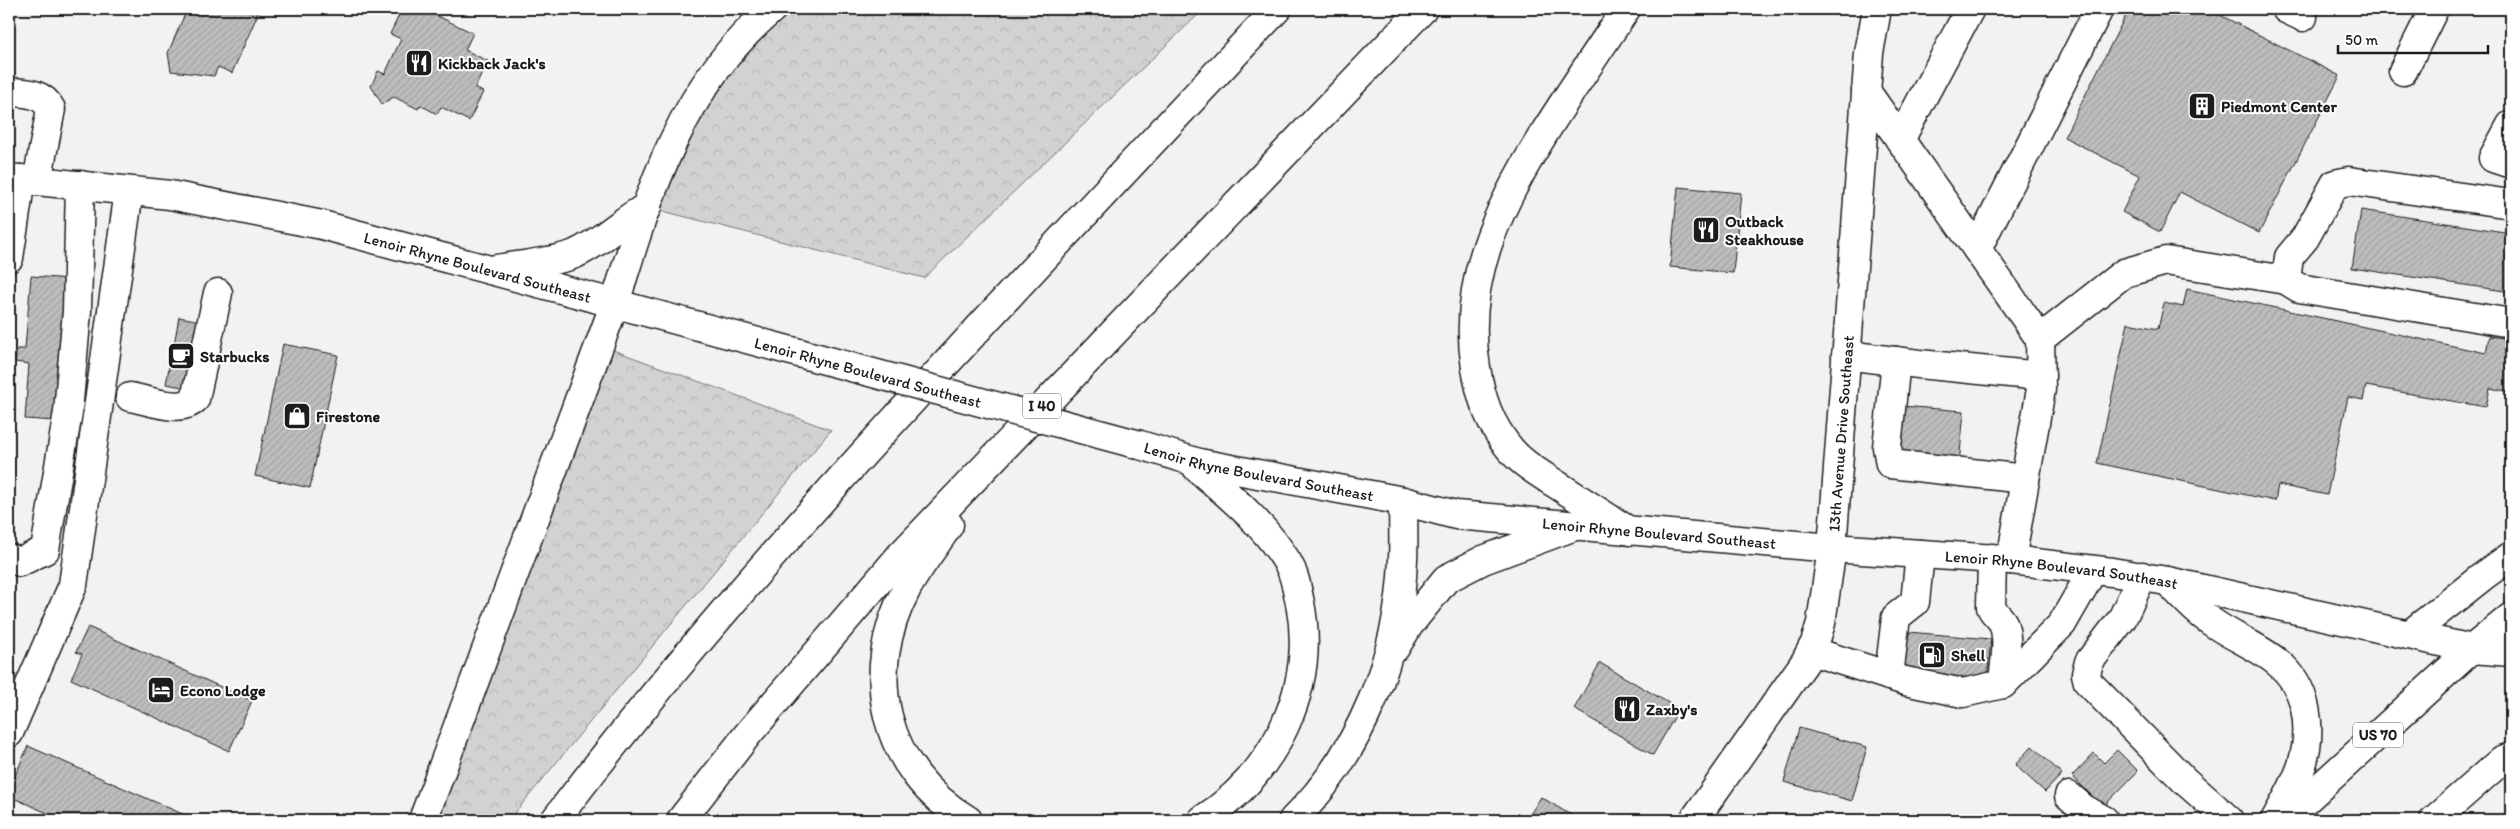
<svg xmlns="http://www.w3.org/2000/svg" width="2520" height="829" font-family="Itim,sans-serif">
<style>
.forest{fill:url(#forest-crowns);stroke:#777}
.building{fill:url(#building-hatch);stroke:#1c1c1c}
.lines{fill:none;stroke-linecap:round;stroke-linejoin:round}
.minor-casing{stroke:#1c1c1c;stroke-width:31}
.major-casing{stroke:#1c1c1c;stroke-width:31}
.highway-casing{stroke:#1c1c1c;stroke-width:31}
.minor{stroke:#fff;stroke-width:28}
.major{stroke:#fff;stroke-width:28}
.highway{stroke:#fff;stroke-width:28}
.major-bridge-casing{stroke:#1c1c1c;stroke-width:31;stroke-linecap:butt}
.major-bridge{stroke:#fff;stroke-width:28}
.labels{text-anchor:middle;stroke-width:4;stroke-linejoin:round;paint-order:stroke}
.shield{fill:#fff;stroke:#606060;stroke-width:1}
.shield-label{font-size:15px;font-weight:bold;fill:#1c1c1c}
.poi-label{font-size:16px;font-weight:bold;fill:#1c1c1c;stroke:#fff;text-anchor:start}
.street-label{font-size:16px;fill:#1c1c1c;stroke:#fff}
</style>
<defs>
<pattern id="forest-crowns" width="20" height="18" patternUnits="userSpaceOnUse" patternTransform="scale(1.25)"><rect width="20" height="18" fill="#d2d2d2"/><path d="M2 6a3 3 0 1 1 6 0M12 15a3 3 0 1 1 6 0" fill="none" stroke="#b4b4b4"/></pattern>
<pattern id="building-hatch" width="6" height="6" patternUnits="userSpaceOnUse" patternTransform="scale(1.25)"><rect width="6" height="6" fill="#bdbdbd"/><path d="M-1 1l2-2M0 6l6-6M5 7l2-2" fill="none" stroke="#a2a2a2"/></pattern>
</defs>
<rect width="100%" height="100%" fill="#f2f2f2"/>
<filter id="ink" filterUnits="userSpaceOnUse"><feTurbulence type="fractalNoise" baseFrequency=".02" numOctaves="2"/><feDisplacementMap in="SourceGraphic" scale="10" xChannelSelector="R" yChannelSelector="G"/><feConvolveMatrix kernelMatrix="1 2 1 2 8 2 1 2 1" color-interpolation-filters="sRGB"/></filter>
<g filter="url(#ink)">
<g class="forest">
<polygon points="781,9 1204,9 924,278 647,207 673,141"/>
<polygon points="613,350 831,430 509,820 423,820 508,594"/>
</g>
<g class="building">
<polygon points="187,9 260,9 232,73 218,67 214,76 171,71 168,53"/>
<polygon points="402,9 423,9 473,33 465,50 488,61 475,88 483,92 469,121 441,107 437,114 420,105 418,109 394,97 382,104 371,86 378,71 385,74 401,39 390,34"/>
<polygon points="2129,9 2208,9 2340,76 2259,233 2180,192 2160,232 2122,212 2140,176 2064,137"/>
<polygon points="1678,187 1741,193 1733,273 1670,267"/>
<polygon points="2361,210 2511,233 2511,292 2352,268"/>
<polygon points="31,276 70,279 55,421 25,419 29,364 15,362 17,349 25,349"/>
<polygon points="2187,289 2486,353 2489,336 2511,339 2511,392 2490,388 2486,407 2366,386 2363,400 2348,397 2327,495 2278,485 2275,501 2097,463 2128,323 2158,329 2164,303 2183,307"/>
<polygon points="179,317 201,321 188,388 166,384 170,362 167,361 171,344 174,345"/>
<polygon points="283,344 338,355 310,488 255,476"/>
<polygon points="1901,406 1964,411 1959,464 1896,458"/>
<polygon points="88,627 252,701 229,751 71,679 82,654 76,652"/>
<polygon points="1896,631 1991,639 1987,679 1892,671"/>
<polygon points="1600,663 1679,709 1653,755 1574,709"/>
<polygon points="1799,728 1867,747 1852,801 1784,782"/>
<polygon points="28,746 187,816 185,820 63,820 9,796 9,790"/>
<polygon points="2032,746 2062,774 2045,792 2015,765"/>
<polygon points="2117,750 2138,771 2103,807 2072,776 2094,753 2104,763"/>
<polygon points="1541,797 1579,820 1535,820 1529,816"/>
</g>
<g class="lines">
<g class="minor-casing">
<g id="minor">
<polyline points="2286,9 2303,17"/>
<polyline points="2403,71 2434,9"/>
<polyline points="1866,91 2040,339 2041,389 2011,560"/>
<path d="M9,92C26,93 42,92 51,109L37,181"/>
<polyline points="2511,125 2493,158 2511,164"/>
<polyline points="1900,140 1970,9"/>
<polyline points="1977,249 2099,9"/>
<polyline points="9,258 21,179"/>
<polyline points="2286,280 2289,257 2305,238 2335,184 2349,181 2511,204"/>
<polyline points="2040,339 2124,273 2166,261 2286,280 2299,288 2511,323"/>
<polyline points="1846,355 1919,364 2041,376"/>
<polyline points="1896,361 1887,447 1890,464 2025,479"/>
<path d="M130,397C148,400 181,414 195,399L218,293"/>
<polyline points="9,558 20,562 45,550 68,412 77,311 80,185"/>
<path d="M1992,558L1991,607C1994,614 2000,617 2003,623C2010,641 2004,665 2003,684"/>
<polyline points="2142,576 2122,619 2089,662 2086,674 2088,682 2184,780 2229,820"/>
<polyline points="1811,651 1905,681 1963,693 2003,684 2062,624 2093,570"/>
<polyline points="1889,676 1896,617 1915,602 1920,554"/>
<polyline points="9,733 73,585 129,191"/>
<polyline points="2069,796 2084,809 2104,820"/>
<path id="s1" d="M1694,820L1805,662L1815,643L1821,623L1832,548L1869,53L1877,9"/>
<polyline points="2434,820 2502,760 2511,757"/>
</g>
</g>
<g class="major-casing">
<g id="major">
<path id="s2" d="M9,178L170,195L322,225L799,353"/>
<path id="s3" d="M1140,445L1199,463L1403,501L1456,515L1832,548L2011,560L2112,572L2167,581L2472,649L2511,652"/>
<path d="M2167,581C2181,594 2194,610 2209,620C2230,636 2256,645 2277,662C2308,686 2313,729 2302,765C2296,784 2284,803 2275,820"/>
<polyline points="2409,635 2482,577 2511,556"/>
<polyline points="2284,820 2472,649 2511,617"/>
</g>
</g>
<g class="highway-casing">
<g id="highway">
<path d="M1626,9C1598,51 1570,92 1543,135C1499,206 1461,281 1476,368C1481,399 1490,425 1511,450C1524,465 1542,475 1559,486C1582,501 1605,516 1629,531"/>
<path d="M491,270C513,266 556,262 575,254C604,241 621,220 647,207"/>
<path d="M1199,463L1197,468C1230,496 1265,525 1288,563C1295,575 1297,589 1300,603C1317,689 1274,774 1202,820"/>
<path d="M949,525C935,546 919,566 907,588C861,674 883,770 968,820"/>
<polyline points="1395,648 1409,625 1446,579 1483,560 1572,527"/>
<path d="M423,820L615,303C649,193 681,86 772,9"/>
<path d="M555,820C675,662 807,514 942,368C1053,247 1165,128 1277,9"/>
<polyline points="681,820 748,734 900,556 1423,9"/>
<path d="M1293,820C1361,753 1400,654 1403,559C1404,540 1403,520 1403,501"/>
</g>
</g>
<use href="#minor" class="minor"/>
<use href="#major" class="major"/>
<use href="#highway" class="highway"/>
<g class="major-bridge-casing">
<polyline id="major-bridge" points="799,353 1140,445"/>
</g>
<use href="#major-bridge" class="major-bridge"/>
</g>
</g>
<defs>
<g id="restaurant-square" transform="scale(1.4375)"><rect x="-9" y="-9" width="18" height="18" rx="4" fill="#1c1c1c" stroke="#fff"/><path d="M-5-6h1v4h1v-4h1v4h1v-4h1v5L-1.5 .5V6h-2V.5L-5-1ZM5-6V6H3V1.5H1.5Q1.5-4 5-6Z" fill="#fff"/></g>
<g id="building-square" transform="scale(1.4375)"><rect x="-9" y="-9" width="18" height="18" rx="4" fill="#1c1c1c" stroke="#fff"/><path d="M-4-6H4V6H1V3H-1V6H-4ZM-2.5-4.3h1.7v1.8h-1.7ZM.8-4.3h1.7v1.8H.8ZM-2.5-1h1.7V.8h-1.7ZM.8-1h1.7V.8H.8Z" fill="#fff"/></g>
<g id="cafe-square" transform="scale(1.4375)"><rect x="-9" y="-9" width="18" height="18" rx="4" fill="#1c1c1c" stroke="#fff"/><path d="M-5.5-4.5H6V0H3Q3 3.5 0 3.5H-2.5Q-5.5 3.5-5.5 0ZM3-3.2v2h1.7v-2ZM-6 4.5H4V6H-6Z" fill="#fff"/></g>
<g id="shop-square" transform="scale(1.4375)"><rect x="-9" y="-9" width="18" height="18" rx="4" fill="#1c1c1c" stroke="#fff"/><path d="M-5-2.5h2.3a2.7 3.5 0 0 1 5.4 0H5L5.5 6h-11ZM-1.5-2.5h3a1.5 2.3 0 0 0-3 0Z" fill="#fff"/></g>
<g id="fuel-square" transform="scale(1.4375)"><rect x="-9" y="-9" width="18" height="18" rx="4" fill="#1c1c1c" stroke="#fff"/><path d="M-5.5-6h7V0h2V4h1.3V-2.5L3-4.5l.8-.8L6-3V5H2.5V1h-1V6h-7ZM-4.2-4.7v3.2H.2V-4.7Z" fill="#fff"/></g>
<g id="hotel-square" transform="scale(1.4375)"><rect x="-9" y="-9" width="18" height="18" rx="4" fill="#1c1c1c" stroke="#fff"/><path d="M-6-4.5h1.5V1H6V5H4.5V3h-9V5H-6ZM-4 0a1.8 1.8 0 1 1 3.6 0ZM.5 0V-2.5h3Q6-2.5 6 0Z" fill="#fff"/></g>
</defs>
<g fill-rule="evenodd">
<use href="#restaurant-square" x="419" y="63"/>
<use href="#building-square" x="2202" y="106"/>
<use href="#restaurant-square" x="1706" y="230"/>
<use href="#cafe-square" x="181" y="356"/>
<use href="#shop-square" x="297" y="416"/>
<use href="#fuel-square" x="1932" y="655"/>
<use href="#hotel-square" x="161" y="690"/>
<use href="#restaurant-square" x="1627" y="709"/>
</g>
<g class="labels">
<g class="shield">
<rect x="1023" y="393.5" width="38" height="25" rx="4"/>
<rect x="2353" y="722.5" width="50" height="25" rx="4"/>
</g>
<g class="shield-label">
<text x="1042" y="411">I 40</text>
<text x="2378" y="740">US 70</text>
</g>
<g class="poi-label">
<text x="438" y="69">Kickback Jack's</text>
<text x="2221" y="112">Piedmont Center</text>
<text x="1725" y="227">Outback<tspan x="1725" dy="18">Steakhouse</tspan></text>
<text x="200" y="362">Starbucks</text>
<text x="316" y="422">Firestone</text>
<text x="1951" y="661">Shell</text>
<text x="180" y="696">Econo Lodge</text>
<text x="1646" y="715">Zaxby's</text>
</g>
<g class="street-label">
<text dy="6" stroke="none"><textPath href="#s2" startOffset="478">Lenoir Rhyne Boulevard Southeast</textPath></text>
<text transform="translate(868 372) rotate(15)" y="6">Lenoir Rhyne Boulevard Southeast</text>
<text dy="6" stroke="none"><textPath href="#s1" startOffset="426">13th Avenue Drive Southeast</textPath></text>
<text dy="6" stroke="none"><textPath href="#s3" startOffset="122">Lenoir Rhyne Boulevard Southeast</textPath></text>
<text dy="6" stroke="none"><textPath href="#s3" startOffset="528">Lenoir Rhyne Boulevard Southeast</textPath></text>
<text dy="6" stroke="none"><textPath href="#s3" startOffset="932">Lenoir Rhyne Boulevard Southeast</textPath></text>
</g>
</g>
<rect width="2520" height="829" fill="none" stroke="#fff" stroke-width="30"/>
<rect x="15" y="15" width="2490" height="799" fill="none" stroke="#1c1c1c" stroke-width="2" filter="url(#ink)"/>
<path d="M2338 45v8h150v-8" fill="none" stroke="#1c1c1c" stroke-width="2.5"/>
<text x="2345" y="45" font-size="15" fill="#1c1c1c" stroke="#ffffff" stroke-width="4" paint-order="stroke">50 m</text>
</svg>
